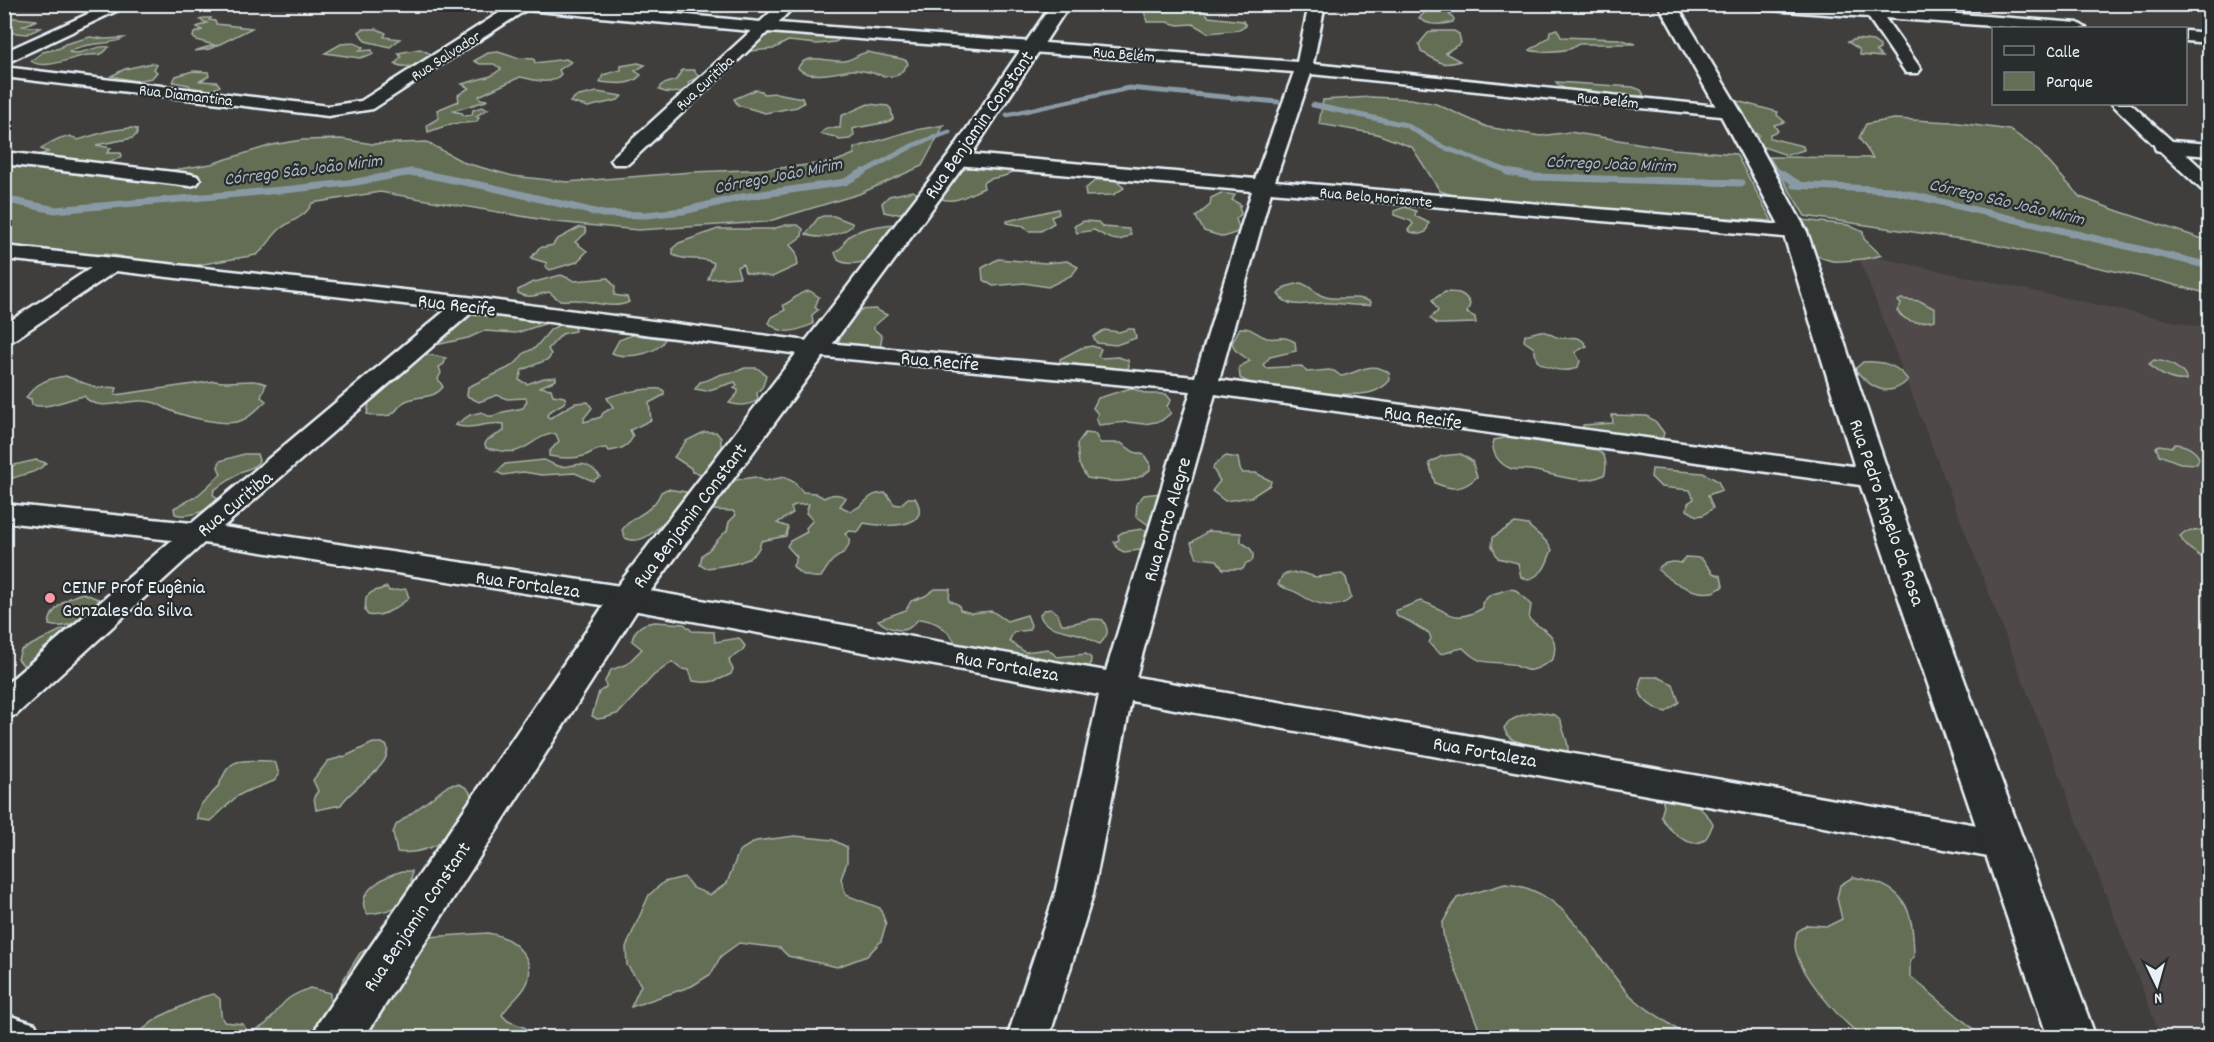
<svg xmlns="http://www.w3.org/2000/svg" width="2214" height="1042" font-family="Dekko,sans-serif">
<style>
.built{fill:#4f4948}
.green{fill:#646e54;stroke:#a6b0a6;stroke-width:1.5}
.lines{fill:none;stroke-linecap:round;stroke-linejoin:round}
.stream-far1{stroke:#8a9aa5;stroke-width:5}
.stream{stroke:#8a9aa5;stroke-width:7}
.street-casing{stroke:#e8f1f8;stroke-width:5}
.secondary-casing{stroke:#e8f1f8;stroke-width:5}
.street{fill:#2a2d2e;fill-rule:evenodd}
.secondary{fill:#2a2d2e;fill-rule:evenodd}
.poi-dot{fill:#ff9aa2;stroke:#2a2d2e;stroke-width:2}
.labels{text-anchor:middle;stroke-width:4.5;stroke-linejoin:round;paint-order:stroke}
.far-street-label{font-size:16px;fill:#e8f1f8;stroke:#2a2d2e}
.far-water-label{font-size:18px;font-style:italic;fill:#a9b7c1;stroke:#2a2d2e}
.street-label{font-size:20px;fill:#e8f1f8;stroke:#2a2d2e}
.poi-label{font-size:20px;fill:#e8f1f8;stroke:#2a2d2e;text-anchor:start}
</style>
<rect width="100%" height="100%" fill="#403e3d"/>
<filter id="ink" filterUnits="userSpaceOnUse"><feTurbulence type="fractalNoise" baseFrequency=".0167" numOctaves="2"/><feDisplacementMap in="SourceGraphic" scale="12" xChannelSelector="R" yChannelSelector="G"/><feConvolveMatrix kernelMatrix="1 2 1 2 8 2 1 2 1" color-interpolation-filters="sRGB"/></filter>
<g filter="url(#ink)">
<polygon class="built" points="1857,253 2209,329 2209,1037 2161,1037"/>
<g class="green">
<polygon points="1148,4 1202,8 1209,17 1243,21 1246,26 1239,30 1208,33 1193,24 1178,25 1167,22 1147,22 1144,10 1168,11"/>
<path d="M1424,5H1445L1459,9L1449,14L1454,19L1453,22C1442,25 1427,26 1419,18L1425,12Z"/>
<polygon points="4,17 37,20 23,26 41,28 27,34 5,32"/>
<polygon points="204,18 211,18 209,20 215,21 216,24 252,28 210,49 194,51 214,45 196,40 193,37 194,33 202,30 197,27 207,23 200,20"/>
<polygon points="363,29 377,29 386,33 384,37 400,39 390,47 365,41 359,32"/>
<path d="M1557,29L1561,37L1619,39L1636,44H1579C1576,45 1575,47 1572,48C1567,51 1535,53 1530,50L1549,37L1550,31Z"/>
<polygon points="772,31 844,37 835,42 818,44 788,41 773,49 749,51 749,47 761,35"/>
<path d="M1433,31H1454L1459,34L1461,43L1445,53L1460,61C1439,68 1438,59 1421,52L1419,44L1428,33Z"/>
<path d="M90,37L105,39L124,38C113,46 85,41 69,52C83,56 96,44 109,47C107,49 105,52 103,53C98,56 93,54 88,55C72,57 44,71 31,61L43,52L60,48L65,44Z"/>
<polygon points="1856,39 1873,41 1880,46 1880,49 1876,51 1882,57 1860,55 1859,49 1848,42"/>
<polygon points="354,43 363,47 359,51 372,50 373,54 360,58 325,53 341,44"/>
<path d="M420,49L433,55C424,64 408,70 395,64L401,57L398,53Z"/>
<path d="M498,52L517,58L534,59L535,63L566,59L571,62L559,70L561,74C551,87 532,79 520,77L479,96L480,99L487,100L486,101L452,111L462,113L464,116L472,115L473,110L482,107L488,109L476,116L479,118L476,122L451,124L428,132L427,125L439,118L437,110L459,101L458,95L469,88L462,84L491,76L501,69L494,64H480L474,61L488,53Z"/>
<path d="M867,52L902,59L907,61L908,64C903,69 902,74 895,76C884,79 868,69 853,70C838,71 809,81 798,68C805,51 830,63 844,61C852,60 858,54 867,52Z"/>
<polygon points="152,63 157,65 154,69 157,72 152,78 135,81 111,76 125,69"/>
<path d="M638,63L645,65L635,71L641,75C630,87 615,83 600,82L603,75L621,70V66Z"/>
<path d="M682,70H694L699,77L688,82L691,86C683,94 668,94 659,90L661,85L676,80Z"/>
<polygon points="193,71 208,72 209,76 200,81 217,82 220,86 210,91 193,92 189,85 173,82 176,76"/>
<path d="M1556,82L1633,87L1641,90L1644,95L1635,98C1617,96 1567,98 1556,82Z"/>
<polygon points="755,90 762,91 764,94 776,93 802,98 804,103 797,107 765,113 738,105 734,99"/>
<polygon points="597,92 622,96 618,100 588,107 570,102 575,97"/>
<polygon points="1371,97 1411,99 1436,104 1487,127 1540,136 1570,132 1673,149 1736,154 1772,221 1471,201 1440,191 1412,147 1377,134 1319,124 1323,100"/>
<polygon points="1733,100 1778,112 1777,115 1785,122 1774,125 1778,131 1770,134 1770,138 1803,146 1804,150 1787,155 1757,145 1755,139 1759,135 1748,129 1745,125 1749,123 1747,119 1721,117 1712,108 1717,104"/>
<path d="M868,104L888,106L891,109L893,119L888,122L856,128L853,129L854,135L850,139L839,140L836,137L821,134C824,127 833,128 840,128L841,116Z"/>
<polygon points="1894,119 1951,122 2010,130 2036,148 2080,197 2118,211 2209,241 2209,294 2160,281 1981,242 1805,216 1769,157 1873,158 1859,138 1866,124"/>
<path d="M944,125L922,166L859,194L766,222L638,230L556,222L380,192L312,203C306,218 290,220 279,230C270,238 267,248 256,255L180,268L144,265L120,256L104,254L77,255L35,247L5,246V164L90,176L154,173L211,164L272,145L302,140L341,139L373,144L427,142L465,163L513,176L567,182L692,172L771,169L834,162L854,154V148L910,131Z"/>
<path d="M130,128L137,129V134L133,138L96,145L111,148L107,153H121L122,156L108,164L35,156L48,152L41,149C51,142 67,131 78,140L108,131Z"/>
<path d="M998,165L1016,169C1003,181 990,175 983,183L984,188C968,194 956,205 939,198L953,173L969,168Z"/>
<polygon points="1096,180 1115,180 1124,188 1113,195 1086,196 1085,189"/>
<polygon points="913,191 920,196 907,212 893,214 884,212 882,203 889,196"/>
<polygon points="1221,193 1235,195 1232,200 1241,205 1239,207 1241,214 1236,219 1240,231 1224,237 1204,231 1196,217 1210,205 1211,198"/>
<polygon points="1405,207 1416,211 1415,216 1429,223 1426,232 1420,234 1410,232 1408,230 1413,224 1411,221 1394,215 1394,211"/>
<polygon points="1058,209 1059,214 1051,217 1054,223 1041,231 1028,231 1024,226 1007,223 1007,221"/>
<path d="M823,216H834L852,223V226C840,235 820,241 806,234L818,218Z"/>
<path d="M1792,219L1848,225L1863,232L1864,239L1881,255C1875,258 1841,262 1833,261C1825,260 1818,256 1810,253Z"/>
<path d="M1084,221L1098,222L1103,227L1129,229L1131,234C1118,246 1107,237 1094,230L1077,233L1074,226Z"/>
<path d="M896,224L907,235L908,242L904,245C887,253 856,271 838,260L835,253L843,246C845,229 882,225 896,224Z"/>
<path d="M786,225H798L803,229L802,236L790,245L796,252L798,265L772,277L749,273L745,272L743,264L737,267L740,277L708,279L714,263C700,255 690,263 673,255V248L679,243L718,229H772Z"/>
<polygon points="580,227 585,228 586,233 575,242 587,251 577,262 550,270 545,266 547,263 531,258 539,248 553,245 556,240"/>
<polygon points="998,259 1046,263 1067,261 1078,267 1072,275 1048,287 1024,283 993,286 983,280 982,268"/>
<path d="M561,275L575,281L608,278L615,287L614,295L627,297L629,302C615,309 598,303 584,301C576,299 567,301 559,300L549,292C538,294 529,300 518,293V290L531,283Z"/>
<path d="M1300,283C1311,285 1316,295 1326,297C1341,301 1356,294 1371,302L1370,305C1357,306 1345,304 1332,303C1315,301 1289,312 1278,294L1285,287Z"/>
<path d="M810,291L819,297L815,307L818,310L812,315L813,324C798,330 783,337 769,323L772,317L785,310L783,305C794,301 797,292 810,291Z"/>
<path d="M1445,292C1457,292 1465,292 1470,304L1467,313L1475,317L1476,323L1443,324H1437L1430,318L1438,311L1432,300Z"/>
<path d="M1901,299L1920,301L1935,309V320C1920,323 1908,325 1897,311L1901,304L1898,301Z"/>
<path d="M875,309L887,315L874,326V329L882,336L880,349L838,345C839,334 849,327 850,315L857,310Z"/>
<polygon points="475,310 549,320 547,323 516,333 484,331 468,338 431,346 459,317"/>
<path d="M562,324L575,325V331L562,334L548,349L551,354L549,359L522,370L519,380L527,384L544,378L556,377V380L540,387L551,389L553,395L564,397L566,399L564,403L549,412L547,416L550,418L575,403L588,402L592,408L584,418V422L601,417L603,413L613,407L607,398C620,392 648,388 661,389L664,391V395L649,403L651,420L630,430L633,436C629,447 619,450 609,451L607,448C598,447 592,453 584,456C573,459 559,458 549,456V452L559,441L556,434C540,433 531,447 516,451C507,453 495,450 486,448L485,444L487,440L504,431V424C487,421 471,431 455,425L470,415L482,412L488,416H493L503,412L523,408L527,401L526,398L507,399L497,395L479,402L467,396L468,387L508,368L517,362L524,353L535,348L551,329Z"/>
<path d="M1240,328C1253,327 1256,335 1267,338C1279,340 1282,334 1295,342L1296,351L1270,357L1263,365L1266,368L1301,366L1307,372L1329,370L1334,371L1341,376C1358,373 1371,360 1389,373L1390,380C1373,402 1341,391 1318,395C1305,397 1291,404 1277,403L1259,388L1240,378L1239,367L1250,361L1235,350L1232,343Z"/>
<polygon points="1128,329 1134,329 1136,338 1116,345 1097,343 1093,337 1104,330 1119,332"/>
<path d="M643,331L666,335C663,354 627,360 612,353L619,340Z"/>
<path d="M1540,331C1548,331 1552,337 1560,338C1572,339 1578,333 1587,346L1575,352L1580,361L1578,367C1566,374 1548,369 1537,361L1534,348L1524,341L1525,335Z"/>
<polygon points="1092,346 1101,349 1098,356 1101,358 1118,357 1128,360 1129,366 1125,373 1060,366 1060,359 1081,348"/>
<path d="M421,353L446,358L444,364L439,367L441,373L438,379L443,387C432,401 417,394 404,402C398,406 397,412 390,415C382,417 374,416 367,414L369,403L356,399L350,390C365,369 398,362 421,353Z"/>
<path d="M2154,360C2167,361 2183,368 2187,380C2172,382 2158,374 2149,364Z"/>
<path d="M1863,362C1881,361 1897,364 1908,380C1888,400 1869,387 1855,369Z"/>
<path d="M745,368H757L766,375L763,386L757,393L758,400C749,406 739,406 729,403L738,393V390L734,388L737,385L735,382L706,391L695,389L700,382C709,381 711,378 719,375C729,371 734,374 745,368Z"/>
<path d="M66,376C70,378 95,387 98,388C105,388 110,386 117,388L115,395L215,381C232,385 251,377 266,384L261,397L266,401C257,409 248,420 236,422C219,425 182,416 167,409C158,404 154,401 142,401C124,400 97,413 84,396C66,399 51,409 32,405L31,399L26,398C35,383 49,378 66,376Z"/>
<polygon points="1131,388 1147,394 1166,394 1171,400 1167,406 1171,413 1161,421 1144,424 1127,422 1099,425 1096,418 1098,414 1093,408 1098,398"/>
<polygon points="1612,415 1647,416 1656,422 1664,433 1661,444 1582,432 1583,425 1613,423"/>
<polygon points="704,432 716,432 721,438 721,445 727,444 709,475 692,472 691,468 674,457 686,441"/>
<path d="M1085,433L1095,434L1100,443H1121L1134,452L1144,455L1150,464V470C1133,486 1107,481 1087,478L1079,464L1077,444Z"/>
<path d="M1515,436C1523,437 1541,443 1546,443C1559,442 1597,444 1604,456C1607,462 1606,468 1605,474C1585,487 1553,474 1531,470C1525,469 1518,470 1512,469C1500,465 1490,453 1494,440Z"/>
<path d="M2174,444C2184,444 2195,449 2199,458L2197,464L2180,463L2159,455L2156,447L2159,445L2172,447Z"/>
<path d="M244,454H257L259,461C254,470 245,468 238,474C231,480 222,484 214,490L213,494L218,500C210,511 188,518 175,514L174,508L197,496L221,474L218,467L220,461Z"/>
<path d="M1461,454L1472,461L1477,477C1463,490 1453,491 1435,483L1429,463L1442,456Z"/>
<polygon points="1226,456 1238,458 1240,469 1243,473 1256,473 1271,481 1270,485 1251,497 1225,501 1212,491 1220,481 1213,469 1214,465"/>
<path d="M36,460L46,463C35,476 18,473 5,482V467Z"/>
<path d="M544,460C548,461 553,465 558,466C574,470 581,454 600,476L593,481L575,473L542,475L523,472L503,475L497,472L505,464Z"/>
<polygon points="1652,469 1703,473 1718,481 1722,490 1708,495 1713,508 1703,515 1697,516 1687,510 1688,503 1694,499 1690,490 1661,487 1651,477"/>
<path d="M755,477L765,481L784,477L794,482L803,492L815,493L824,498C831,494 839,493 846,498L840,506L850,511C868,506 864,493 886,493L894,504L900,505L908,498H915C935,530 882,527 864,523L858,532L850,531L845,534L849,538C851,550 841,554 833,560C829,564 825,571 821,577C810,578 800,576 793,566L797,557L787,546L790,541L807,532L806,528L813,520L806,513L809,504L795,505L791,508L793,513L777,523L788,527L786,536L761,541C758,564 725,566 705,568L700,565L702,555C714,548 716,539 727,531L729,522L736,515L733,511L711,510L707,503L729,481Z"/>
<path d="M667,489L686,492C689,512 671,514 662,524C652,534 639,545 625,538L622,530C630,516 652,515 661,492Z"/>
<path d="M1170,492C1178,496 1187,498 1187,508L1181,511L1182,519L1177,523L1150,526L1136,516L1137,503L1144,495Z"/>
<path d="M1515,523L1528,525C1536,534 1548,539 1552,550C1545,566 1546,572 1528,580L1521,577L1518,563L1498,558L1492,546L1493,537Z"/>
<polygon points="1142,529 1152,532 1148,549 1124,552 1118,549 1114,542 1119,540 1118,535 1123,532"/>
<path d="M2201,530L2209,532V564C2200,553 2186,551 2180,536L2185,532Z"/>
<path d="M1208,531L1241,533V542C1248,546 1256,551 1252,561L1246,563L1243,569H1223L1217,560L1197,558L1191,543Z"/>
<path d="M1685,557L1701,558L1713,573L1721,576L1723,586C1706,603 1673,583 1658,570C1661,562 1673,561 1681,563Z"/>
<path d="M1288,573H1302L1316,577L1342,574L1346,578L1351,598C1338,611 1314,604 1301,595C1294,590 1285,589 1278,585L1282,576Z"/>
<path d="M387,587L389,591L406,589L409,598C398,607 383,618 368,615L365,611L366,597L372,592Z"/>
<path d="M935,589H950L949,600L959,605L960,610L971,613L992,611L1007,621L1027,615L1031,625L1029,630L1014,632L1009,641L1025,652L1048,649L1057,657L1086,654L1091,658L1090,669L954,647L955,642C947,629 935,620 919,619C915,622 912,627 907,629C898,632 884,627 878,620L906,610L911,601L925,596Z"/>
<path d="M1509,589L1516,590L1531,605L1529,619C1546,633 1560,633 1553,659C1547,663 1539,669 1532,670C1524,672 1518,665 1510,664C1487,660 1482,667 1463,648C1444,650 1445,662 1429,643L1431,638L1429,633C1418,629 1410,619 1398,617L1395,611L1420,601C1447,608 1451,627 1483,608L1482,603L1490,595Z"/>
<path d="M83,593L103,601C88,615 72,631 49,625C50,608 68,597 83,593Z"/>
<path d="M1052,609L1057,613L1062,624C1077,625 1089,616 1103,620C1109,631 1109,634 1100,644C1094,642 1090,639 1084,636C1072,630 1042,631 1040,614L1044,610Z"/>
<path d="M655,622L684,624L692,631L714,632L715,642L739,638L745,646L742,651L729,659L730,664L733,669L731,674C717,681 708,684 693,681L689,670L681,669L672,662L653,676L619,713L605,718L597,719L592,716L599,692L606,687L605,681L611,670L627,664L642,649L632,641C634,629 643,623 655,622Z"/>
<polygon points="63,629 69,631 29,668 24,666 18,659 21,650"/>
<path d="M1642,677H1658L1673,684L1679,702L1666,712C1650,708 1633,695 1642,677Z"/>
<path d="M1539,712L1555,715L1561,720C1562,733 1571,743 1567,756L1524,749L1520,742C1511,740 1507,737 1504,728C1510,717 1527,713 1539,712Z"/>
<path d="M373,743H382L387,746C393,767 350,788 341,805L316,810L314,797L318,791L313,780L328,761L346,756Z"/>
<path d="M271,761L276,764L279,775L274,781L245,792L236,797L211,821L197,819C196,804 209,798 217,788C223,779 225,766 237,762C247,759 261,761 271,761Z"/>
<path d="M458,784C481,790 470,817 458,830C444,845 417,855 397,852L393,833L396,825L449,785Z"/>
<path d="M1662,796H1691C1697,809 1710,814 1713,824C1711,829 1708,838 1703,841C1688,849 1667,829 1661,816L1664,806Z"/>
<polygon points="795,836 833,840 847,847 847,862 841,879 846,895 880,908 886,924 881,941 867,956 837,967 788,956 780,948 739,943 721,956 711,974 692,986 631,1007 641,985 627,965 626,947 649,895 664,882 684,877 693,888 710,895 727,883 739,851 756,841"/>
<path d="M403,871H412C411,904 398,911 367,914C353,892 386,875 403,871Z"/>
<path d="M1853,877C1906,886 1913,906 1914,957L1910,961V976L1972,1028L1975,1037H1863C1841,1021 1798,973 1795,946C1795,942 1796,936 1797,932L1807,925L1828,926L1842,919L1837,898L1840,885Z"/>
<path d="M1505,884C1568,888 1591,953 1628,993C1645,1011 1668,1020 1686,1037H1482L1444,940L1442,924L1457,898Z"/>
<path d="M488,933C510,936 536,956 528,981C524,994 509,1003 502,1015L508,1021L526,1028L528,1038L341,1037L335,1000L343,980L360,953L382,940Z"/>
<path d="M310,988L330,993V1038H132L159,1017L202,997L214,994L220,999L221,1015L224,1022L243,1024L247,1031C269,1031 273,1011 288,999C294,994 303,991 310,988Z"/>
</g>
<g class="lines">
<g class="stream-far1">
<polyline points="1313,105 1406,125 1443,147 1516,174"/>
<polyline points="1007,115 1129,88 1278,102"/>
<polyline points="1763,164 1780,174"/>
<polyline points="402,174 421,174"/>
<polyline points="860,174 914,145 949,132"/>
</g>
<g class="stream">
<polyline points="413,172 490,187 603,214 646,215 683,211 742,197 845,182 863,172"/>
<polyline points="1508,172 1534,177 1741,183"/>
<polyline points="1778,172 1800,185"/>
<polyline points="1794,185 1891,190 2210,266"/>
<polyline points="4,199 55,210 293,189 356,182 411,172"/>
</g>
<g class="street-casing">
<g id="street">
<polygon points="110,4 131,4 4,64 4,52"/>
<path d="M509,4H572L760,22L779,4H796L778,23L1297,62L1309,4H1325L1313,64L1736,108L1739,112L1736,116L1730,117L1311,74L1275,181L1795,226L1803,227L1806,232L1803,237L1795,238L1271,192L1219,380L1874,469L1884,472L1888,478L1884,484L1874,487L1215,394L1136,677L2005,830L2018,834L2023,845L2018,856L2005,860L1131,701L1093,894L1049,1038H1007L1055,894L1099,695L627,609L204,543L16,715L4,718V686L172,540L4,522V504L192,523L447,309L116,271L12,341L4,343V325L91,268L4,259V246L467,297L815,342L1195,377L1252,191L957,165L950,163L947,159L950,155L957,153L1255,179L1294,72L768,32L628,164H614L611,160L614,156L751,31L526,10L373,109L328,116L4,77V67L328,106L361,101L510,6ZM472,312L815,356L1191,391L1106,671L627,587L223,527Z"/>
<polygon points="1750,4 1827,4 2078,23 2086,28 2020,28 1885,18 1921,69 1918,73 1906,73 1868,17 1757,9"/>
<polygon points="2186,31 2210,33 2210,43 2186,41"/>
<polygon points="2112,104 2131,104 2172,141 2210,144 2210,156 2186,154 2210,176 2210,193 2203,191 2160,151 2156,150 2154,145"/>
<polygon points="4,152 190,174 197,176 200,180 197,184 190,186 4,164"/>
<polygon points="4,1014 35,1024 41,1038 4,1038"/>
</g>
</g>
<g class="secondary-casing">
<g id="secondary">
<polygon points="1052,4 1070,4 965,164 639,607 364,1038 312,1038 319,1022 615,589 949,155"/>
<polygon points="1658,4 1676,4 1741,112 1807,232 1890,478 2096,1038 2048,1038 1858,478 1783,232 1719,112"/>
</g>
</g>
<use href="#street" class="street"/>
<use href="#secondary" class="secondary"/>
</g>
</g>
<circle class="poi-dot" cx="50" cy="598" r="6"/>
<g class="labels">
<g class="far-street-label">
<text transform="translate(1124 53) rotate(5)" y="6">Rua Belém</text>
<text transform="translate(445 55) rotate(-33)" y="6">Rua Salvador</text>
<text transform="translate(704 82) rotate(-43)" y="6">Rua Curitiba</text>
<text transform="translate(186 94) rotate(7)" y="6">Rua Diamantina</text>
<text transform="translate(1608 99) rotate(6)" y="6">Rua Belém</text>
<text transform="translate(1376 196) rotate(5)" y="6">Rua Belo Horizonte</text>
</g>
<g class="far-water-label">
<text transform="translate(1611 163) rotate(2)" y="6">Córrego João Mirim</text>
<text transform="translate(303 169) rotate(-7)" y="6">Córrego São João Mirim</text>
<text transform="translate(778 175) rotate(-11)" y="6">Córrego João Mirim</text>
<text transform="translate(2007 201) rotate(13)" y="6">Córrego São João Mirim</text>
</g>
<g class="street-label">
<text transform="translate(978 124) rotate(-55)" y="7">Rua Benjamin Constant</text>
<text transform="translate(457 304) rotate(7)" y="7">Rua Recife</text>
<text transform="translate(940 360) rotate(5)" y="7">Rua Recife</text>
<text transform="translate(1423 416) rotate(8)" y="7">Rua Recife</text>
<text transform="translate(234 503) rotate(-40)" y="7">Rua Curitiba</text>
<text transform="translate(1888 512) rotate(71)" y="7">Rua Pedro Ângelo da Rosa</text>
<text transform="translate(689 515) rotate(-53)" y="7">Rua Benjamin Constant</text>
<text transform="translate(1166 519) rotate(-74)" y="7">Rua Porto Alegre</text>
<text transform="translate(528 583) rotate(8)" y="7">Rua Fortaleza</text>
<text transform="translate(1007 665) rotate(10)" y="7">Rua Fortaleza</text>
<text transform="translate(1485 751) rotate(10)" y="7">Rua Fortaleza</text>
<text transform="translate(416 916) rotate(-56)" y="7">Rua Benjamin Constant</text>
</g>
<g class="poi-label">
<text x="62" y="593">CEINF Prof Eugênia<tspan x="62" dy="23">Gonzales da Silva</tspan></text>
</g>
</g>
<rect width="2214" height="1042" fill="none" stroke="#2a2d2e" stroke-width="24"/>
<rect x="12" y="12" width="2190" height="1018" fill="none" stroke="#e8f1f8" stroke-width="2" filter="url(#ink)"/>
<rect x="1992" y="27" width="195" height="78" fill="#2a2d2e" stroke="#767b7f" stroke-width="1.5"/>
<rect x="2004" y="46" width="30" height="9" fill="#2a2d2e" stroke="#767b7f" stroke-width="1.5"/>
<text x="2046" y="57" font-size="18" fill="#e8f1f8">Calle</text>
<rect x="2004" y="72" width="30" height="18" fill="#646e54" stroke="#767b7f" stroke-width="1.5"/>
<text x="2046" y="87" font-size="18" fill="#e8f1f8">Parque</text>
<g transform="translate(2157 985) rotate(175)" stroke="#2a2d2e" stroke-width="4.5" paint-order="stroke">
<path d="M0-4.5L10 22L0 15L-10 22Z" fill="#e8f1f8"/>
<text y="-9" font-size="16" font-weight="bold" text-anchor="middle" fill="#e8f1f8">N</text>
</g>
</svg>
